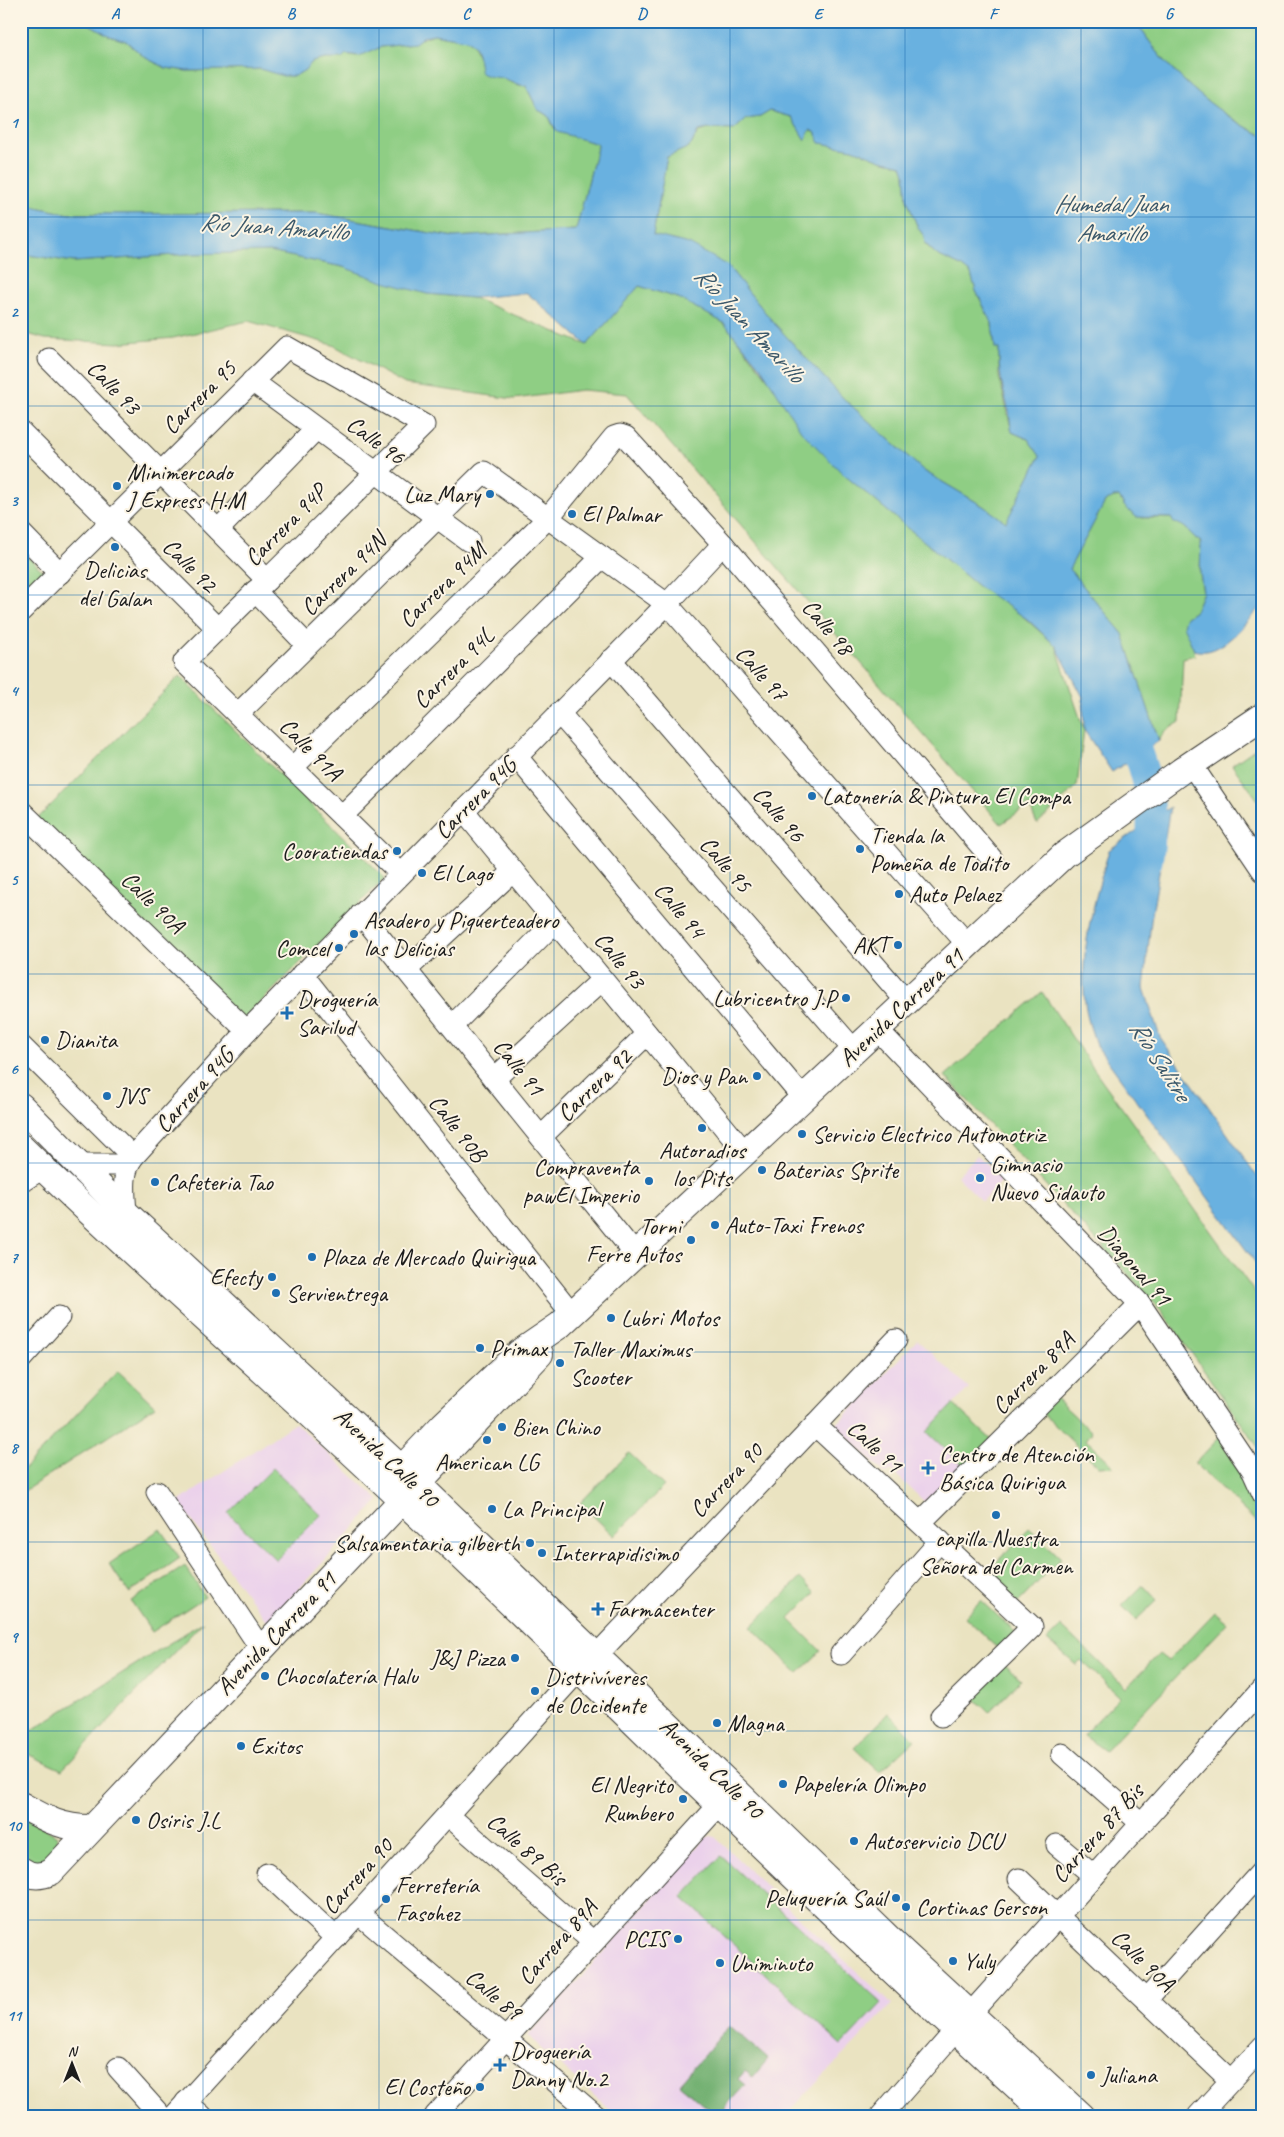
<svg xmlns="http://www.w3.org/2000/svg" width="1284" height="2137" font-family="Caveat,sans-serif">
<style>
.built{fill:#ebd1eb}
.green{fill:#8fce84;stroke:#567550}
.forest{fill:#73b172;stroke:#486647}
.water{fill:#69b1e0;stroke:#42667e;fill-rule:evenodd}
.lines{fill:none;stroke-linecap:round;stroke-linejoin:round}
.river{stroke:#69b1e0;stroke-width:29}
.minor-casing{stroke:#3b3a35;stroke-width:23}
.major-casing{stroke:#3b3a35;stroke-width:28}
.minor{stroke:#fff;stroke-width:21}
.major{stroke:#fff;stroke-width:26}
.grid{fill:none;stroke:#1f6fb2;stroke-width:1;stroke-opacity:0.55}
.poi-dot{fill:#1f6fb2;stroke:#fcf5e5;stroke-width:2}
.labels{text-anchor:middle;stroke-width:4;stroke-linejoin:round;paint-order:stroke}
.street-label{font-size:24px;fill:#1c1c1c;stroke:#fcf5e5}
.poi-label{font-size:24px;fill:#1c1c1c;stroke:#fcf5e5;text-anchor:start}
.water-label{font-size:25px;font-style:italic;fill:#3b586a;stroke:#fcf5e5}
.neatline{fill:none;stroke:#1f6fb2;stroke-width:2}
.grid-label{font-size:16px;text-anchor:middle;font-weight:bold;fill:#1f6fb2}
</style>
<rect width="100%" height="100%" fill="#fcf5e5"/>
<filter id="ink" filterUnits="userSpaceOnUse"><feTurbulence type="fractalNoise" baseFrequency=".02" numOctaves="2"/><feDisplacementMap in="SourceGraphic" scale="10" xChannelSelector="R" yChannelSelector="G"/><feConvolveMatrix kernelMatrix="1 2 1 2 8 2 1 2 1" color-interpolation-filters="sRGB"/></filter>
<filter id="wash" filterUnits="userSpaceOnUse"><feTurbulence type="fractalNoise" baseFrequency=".0096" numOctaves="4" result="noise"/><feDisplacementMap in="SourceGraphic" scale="20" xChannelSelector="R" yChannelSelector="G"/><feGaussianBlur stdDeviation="1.12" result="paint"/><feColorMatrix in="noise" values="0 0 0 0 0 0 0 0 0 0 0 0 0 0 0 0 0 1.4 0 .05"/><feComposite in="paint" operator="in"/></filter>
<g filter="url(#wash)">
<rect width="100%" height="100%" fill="#eae3c1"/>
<g class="built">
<polygon points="977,1155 1004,1179 982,1201 957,1176"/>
<polygon points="917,1340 969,1388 927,1432 964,1467 928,1505 891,1470 886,1474 835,1426"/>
<polygon points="295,1423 379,1500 268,1623 178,1502"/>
<polygon points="711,1836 715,1837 801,1920 892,2004 785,2116 617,2116 528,2036 705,1838"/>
</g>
<g class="green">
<path d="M21,21H84L110,36L126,41L144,57L166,68L187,71L260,69L288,76H295L305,70L312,62L320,60L346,55L356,57L381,47L407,44L434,34L467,40C473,43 475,51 478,57C487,71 509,85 526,86L538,110L548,115L554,128L565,134L598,144L576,230L454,237L316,213L69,214L21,204Z"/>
<path d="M1136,21H1263V136C1212,111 1165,70 1136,21Z"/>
<polygon points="770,111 791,117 805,140 810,130 815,132 821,143 853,149 881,160 902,165 905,174 907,200 918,228 924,236 925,244 937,255 961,266 971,274 976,291 992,323 995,348 999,348 999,376 1012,432 1028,439 1040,456 1006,523 983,506 924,471 844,399 773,322 727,265 653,235 667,157 687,148 691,145 698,132 709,129 734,130 746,119 760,117"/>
<polygon points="270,252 343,267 427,294 473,298 587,345 639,286 678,298 724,323 843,474 978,586 1018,612 1056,646 1084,730 1077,786 1037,824 1029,805 1001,824 627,394 582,390 514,399 405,384 333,345 248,321 173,338 118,343 45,339 21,332 21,254 74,262 189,254"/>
<path d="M1113,497H1119L1125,507L1142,518H1171L1174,522C1188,525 1189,535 1201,542L1200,574L1203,592L1195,611L1185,618L1195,655L1183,658L1180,722L1164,732L1159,741L1123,634L1069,569L1105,502Z"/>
<polygon points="21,550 47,575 21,600"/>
<polygon points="180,676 385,878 243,1020 38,818"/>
<polygon points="1263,743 1263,807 1232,765"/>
<polygon points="1042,992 1086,1058 1263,1304 1263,1454 1161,1310 945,1076"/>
<polygon points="118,1371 155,1406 21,1493 21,1472"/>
<polygon points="1050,1393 1092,1432 1086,1440 1114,1466 1099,1467 1036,1407"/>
<polygon points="953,1404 994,1442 968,1470 927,1432"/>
<polygon points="1220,1437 1260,1510 1257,1523 1195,1463"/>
<polygon points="629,1453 664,1486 614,1536 580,1503"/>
<polygon points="273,1468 321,1515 276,1560 228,1513"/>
<polygon points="1029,1528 1061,1558 1018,1603 986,1573"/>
<polygon points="160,1529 180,1558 129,1593 109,1564"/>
<polygon points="185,1566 205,1597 152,1632 131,1601"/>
<polygon points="800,1578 815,1593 789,1619 821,1651 798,1673 751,1627"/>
<polygon points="1143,1585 1157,1600 1136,1620 1122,1606"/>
<polygon points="981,1600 1016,1633 1000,1650 965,1617"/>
<polygon points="1215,1612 1228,1623 1105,1751 1083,1735 1120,1697 1081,1660 1076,1665 1047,1640 1061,1626 1126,1688 1159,1654 1168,1661"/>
<polygon points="203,1622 62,1770 21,1751 21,1737"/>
<polygon points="999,1659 1021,1680 989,1713 967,1691"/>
<polygon points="888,1713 915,1740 880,1772 854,1748"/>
<path d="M21,1814L57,1836L58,1846C47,1863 40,1864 21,1858Z"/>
<polygon points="721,1856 882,2003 842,2045 682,1897"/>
</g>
<polygon class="forest" points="729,2026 768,2059 753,2077 745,2071 738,2079 745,2085 717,2116 679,2084"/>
<g class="water">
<path d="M84,21H1136C1165,70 1212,111 1263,136V604C1246,621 1222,659 1194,650L1183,626L1185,618L1195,611L1203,592L1200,574L1201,542C1189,535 1188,525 1174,523L1171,518L1136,517L1125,507L1119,497H1113L1105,502L1069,569L1123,634L1159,741L1112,772L1084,730L1083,697L1056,646L1027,619L978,586L843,474L801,431L762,369L724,323L678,298L639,286L587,345L527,293L473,298L427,294L384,282L343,267L270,252L189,254L74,262L21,254V204L69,214L316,213L454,237L576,230L598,144L557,132L548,115L538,110L526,86C516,85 510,80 502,78C494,77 488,77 481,73C478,62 479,47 467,40L434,34L424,36L415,43L381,47L359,57L346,55L342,59H325L312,62L305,70L295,76H283L260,69L187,71L166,68L144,57L126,41L110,36ZM770,111L791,117L805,140L810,130L815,132L820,143L853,149L881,160L902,165L905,174L907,200L918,228L924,236L925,243L937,255L961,266L971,274L976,291L992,323L995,348L999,349C998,373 1003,389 1009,412C1010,419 1010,425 1012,432L1028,439L1040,456L1006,522L983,506L924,471L844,399L773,322L727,265L689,244L653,235L667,157L687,148L691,145L698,131L709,129L734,130L746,119L760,117Z"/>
<path d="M1170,807L1151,921L1144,988L1160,1037L1263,1185V1273L1096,1045C1093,1035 1089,1025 1087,1015C1076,960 1094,903 1109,850Z"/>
</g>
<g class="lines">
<path class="river" d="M1126,719C1132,737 1140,756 1145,775C1152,800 1153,835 1148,861"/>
</g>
</g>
<g filter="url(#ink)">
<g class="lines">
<g class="minor-casing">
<g id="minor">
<polyline points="49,359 267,580"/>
<polyline points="252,381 469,541"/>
<polyline points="21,432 217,628"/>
<polyline points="218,530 316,429"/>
<polyline points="21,533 60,573"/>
<polyline points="255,591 307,645"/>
<polyline points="21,611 287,347 424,425 184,662 401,874"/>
<polyline points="611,660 907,1002"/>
<polyline points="559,713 854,1050"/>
<polyline points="238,714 484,472 667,604 968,945"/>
<polyline points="516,756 803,1098"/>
<polyline points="1191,764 1263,871"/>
<polyline points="293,767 548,518 614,437 620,435 626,437 723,544 992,859"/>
<polyline points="463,810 737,1143"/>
<polyline points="21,811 247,1031"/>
<polyline points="342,816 602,557"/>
<polyline points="361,914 635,1254"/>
<polyline points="406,970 513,871"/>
<polyline points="302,974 572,1314"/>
<polyline points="452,1026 555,922"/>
<polyline points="877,1029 1140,1304 1253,1472 1263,1494"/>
<polyline points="21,1046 133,1157"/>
<polyline points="494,1079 602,980"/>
<polyline points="541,1137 647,1034"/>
<polyline points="80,1165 128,1165"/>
<path d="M126,1213C125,1194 121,1173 133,1157L254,1024L667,604L723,544"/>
<polyline points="21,1359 59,1317"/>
<polyline points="815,1425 1032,1627 941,1716"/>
<polyline points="157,1492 261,1649"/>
<polyline points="921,1522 1140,1304"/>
<polyline points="841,1654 940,1541"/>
<polyline points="595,1657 896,1340"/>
<polyline points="1062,1754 1141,1823"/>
<polyline points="448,1815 593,1942"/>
<polyline points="1057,1845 1094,1876"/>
<polyline points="267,1874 336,1938"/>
<polyline points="1019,1879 1230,2080"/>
<polyline points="358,1913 596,2116"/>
<polyline points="1146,2000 1263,1870"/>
<polyline points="970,2014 1263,1688"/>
<polyline points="118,2068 161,2116"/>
<polyline points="186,2102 202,2116"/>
<polyline points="174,2116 579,1670"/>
<polyline points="435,2116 719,1805"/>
<polyline points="881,2116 956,2030"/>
<polyline points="1198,2116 1263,2046"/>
</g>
</g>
<g class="major-casing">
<g id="major">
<polyline points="21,1106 126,1213 418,1484 902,1951 1081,2116"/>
<path d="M21,1147C145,1268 276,1380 401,1499C618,1704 828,1915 1049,2116"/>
<polyline points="21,1179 41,1166"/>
<polyline points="390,1481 443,1425 519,1353 560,1325 1064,855 1181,771 1263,716"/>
<path d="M21,1805C46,1819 61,1828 90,1828"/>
<path d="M21,1870C31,1877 40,1877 51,1872L540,1354"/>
</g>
</g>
<use href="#minor" class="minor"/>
<use href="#major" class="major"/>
</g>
</g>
<path class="grid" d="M203,21V2116M379,21V2116M554,21V2116M730,21V2116M905,21V2116M1081,21V2116M21,217H1263M21,406H1263M21,595H1263M21,785H1263M21,974H1263M21,1163H1263M21,1352H1263M21,1542H1263M21,1731H1263M21,1920H1263"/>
<g class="poi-dot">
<circle cx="117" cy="486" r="5"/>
<circle cx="490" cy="494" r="5"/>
<circle cx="572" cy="514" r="5"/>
<circle cx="115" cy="547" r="5"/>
<circle cx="812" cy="796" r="5"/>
<circle cx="860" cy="849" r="5"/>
<circle cx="397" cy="851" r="5"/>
<circle cx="422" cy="873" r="5"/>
<circle cx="899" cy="894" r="5"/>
<circle cx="354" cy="934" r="5"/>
<circle cx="898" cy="945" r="5"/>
<circle cx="339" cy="948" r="5"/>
<circle cx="846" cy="998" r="5"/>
<path d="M284.5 1005.5h5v5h5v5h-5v5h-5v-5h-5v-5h5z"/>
<circle cx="45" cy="1040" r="5"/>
<circle cx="757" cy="1076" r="5"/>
<circle cx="107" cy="1096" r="5"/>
<circle cx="702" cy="1128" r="5"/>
<circle cx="802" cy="1134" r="5"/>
<circle cx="762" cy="1170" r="5"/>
<circle cx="980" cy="1178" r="5"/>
<circle cx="649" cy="1181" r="5"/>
<circle cx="155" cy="1182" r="5"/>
<circle cx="715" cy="1225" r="5"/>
<circle cx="691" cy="1240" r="5"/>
<circle cx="312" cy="1257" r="5"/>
<circle cx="272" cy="1277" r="5"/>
<circle cx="276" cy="1293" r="5"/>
<circle cx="611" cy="1318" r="5"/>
<circle cx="480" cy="1348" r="5"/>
<circle cx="560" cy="1363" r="5"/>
<circle cx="502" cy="1427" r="5"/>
<circle cx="487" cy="1440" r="5"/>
<path d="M925.5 1460.5h5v5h5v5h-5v5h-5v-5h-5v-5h5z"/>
<circle cx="492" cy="1509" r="5"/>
<circle cx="996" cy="1515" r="5"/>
<circle cx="530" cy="1543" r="5"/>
<circle cx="542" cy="1553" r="5"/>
<path d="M595.5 1601.5h5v5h5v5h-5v5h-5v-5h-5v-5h5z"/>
<circle cx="515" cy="1658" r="5"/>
<circle cx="265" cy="1676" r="5"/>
<circle cx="535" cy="1691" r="5"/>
<circle cx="717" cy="1723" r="5"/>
<circle cx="241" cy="1746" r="5"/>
<circle cx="783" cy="1784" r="5"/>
<circle cx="683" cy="1799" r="5"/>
<circle cx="136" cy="1820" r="5"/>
<circle cx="854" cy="1841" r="5"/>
<circle cx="896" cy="1898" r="5"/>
<circle cx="386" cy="1899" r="5"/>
<circle cx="906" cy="1907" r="5"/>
<circle cx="678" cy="1939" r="5"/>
<circle cx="953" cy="1961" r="5"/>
<circle cx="720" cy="1963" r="5"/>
<path d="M497.5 2057.5h5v5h5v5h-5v5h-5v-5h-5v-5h5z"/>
<circle cx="1091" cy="2075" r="5"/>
<circle cx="480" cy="2087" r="5"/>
</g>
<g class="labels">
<g class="street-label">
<text transform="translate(114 387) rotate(46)" y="8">Calle 93</text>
<text transform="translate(199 397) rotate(-45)" y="8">Carrera 95</text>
<text transform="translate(376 440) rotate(36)" y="8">Calle 96</text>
<text transform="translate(285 525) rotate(-45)" y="8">Carrera 94P</text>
<text transform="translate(190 565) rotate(45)" y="8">Calle 92</text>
<text transform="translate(343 574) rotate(-44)" y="8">Carrera 94N</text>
<text transform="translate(442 585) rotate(-44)" y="8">Carrera 94M</text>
<text transform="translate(828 627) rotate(50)" y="8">Calle 98</text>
<text transform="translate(453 668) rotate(-45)" y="8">Carrera 94L</text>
<text transform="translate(762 673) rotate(48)" y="8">Calle 97</text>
<text transform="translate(311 749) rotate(45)" y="8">Calle 91A</text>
<text transform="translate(475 798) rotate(-45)" y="8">Carrera 94G</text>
<text transform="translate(779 814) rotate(49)" y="8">Calle 96</text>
<text transform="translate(726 864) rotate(49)" y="8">Calle 95</text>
<text transform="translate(153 902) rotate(44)" y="8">Calle 90A</text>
<text transform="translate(680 910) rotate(50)" y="8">Calle 94</text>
<text transform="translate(620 960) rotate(51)" y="8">Calle 93</text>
<text transform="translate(901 1007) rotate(-43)" y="8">Avenida Carrera 91</text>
<text transform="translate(519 1067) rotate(51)" y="8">Calle 91</text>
<text transform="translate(594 1085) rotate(-44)" y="8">Carrera 92</text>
<text transform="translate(194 1090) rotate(-48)" y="8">Carrera 94G</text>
<text transform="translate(458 1128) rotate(52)" y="8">Calle 90B</text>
<text transform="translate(1135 1265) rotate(49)" y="8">Diagonal 91</text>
<text transform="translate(1033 1373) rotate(-45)" y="8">Carrera 89A</text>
<text transform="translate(875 1446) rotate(43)" y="8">Calle 91</text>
<text transform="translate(387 1457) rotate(43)" y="8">Avenida Calle 90</text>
<text transform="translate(726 1480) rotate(-46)" y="8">Carrera 90</text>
<text transform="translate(276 1633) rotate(-46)" y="8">Avenida Carrera 91</text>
<text transform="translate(712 1768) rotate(44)" y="8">Avenida Calle 90</text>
<text transform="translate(1097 1833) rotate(-48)" y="8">Carrera 87 Bis</text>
<text transform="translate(527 1849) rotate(41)" y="8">Calle 89 Bis</text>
<text transform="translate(357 1876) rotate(-48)" y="8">Carrera 90</text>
<text transform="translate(557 1942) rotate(-48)" y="8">Carrera 89A</text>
<text transform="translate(1143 1960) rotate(44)" y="8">Calle 90A</text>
<text transform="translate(494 1994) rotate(40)" y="8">Calle 89</text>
</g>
<g class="poi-label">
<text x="127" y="480">Minimercado<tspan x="127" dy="28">J Express H.M</tspan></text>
<text x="480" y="502" text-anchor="end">Luz Mary</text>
<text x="582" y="522">El Palmar</text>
<text x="115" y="578" text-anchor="middle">Delicias<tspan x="115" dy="28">del Galan</tspan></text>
<text x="822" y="804">Latonería &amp; Pintura El Compa</text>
<text x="870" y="843">Tienda la<tspan x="870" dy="28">Pomeña de Todito</tspan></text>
<text x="387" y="859" text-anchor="end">Cooratiendas</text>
<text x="432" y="881">El Lago</text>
<text x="909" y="902">Auto Pelaez</text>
<text x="364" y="928">Asadero y Piquerteadero<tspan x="364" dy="28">las Delicias</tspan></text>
<text x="888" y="953" text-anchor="end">AKT</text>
<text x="329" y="956" text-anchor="end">Comcel</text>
<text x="836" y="1006" text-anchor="end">Lubricentro J.P</text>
<text x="297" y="1007">Droguería<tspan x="297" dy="28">Sarilud</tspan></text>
<text x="55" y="1048">Dianita</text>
<text x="747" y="1084" text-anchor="end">Dios y Pan</text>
<text x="117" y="1104">JVS</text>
<text x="812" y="1142">Servicio Electrico Automotriz</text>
<text x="702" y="1158" text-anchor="middle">Autoradios<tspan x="702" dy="28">los Pits</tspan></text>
<text x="990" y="1172">Gimnasio<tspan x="990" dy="28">Nuevo Sidauto</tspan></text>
<text x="639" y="1175" text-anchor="end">Compraventa<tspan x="639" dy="28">pawEl Imperio</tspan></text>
<text x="772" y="1178">Baterias Sprite</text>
<text x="165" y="1190">Cafeteria Tao</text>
<text x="725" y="1233">Auto-Taxi Frenos</text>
<text x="681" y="1234" text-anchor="end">Torni<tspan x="681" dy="28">Ferre Autos</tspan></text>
<text x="322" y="1265">Plaza de Mercado Quirigua</text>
<text x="262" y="1285" text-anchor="end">Efecty</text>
<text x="286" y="1301">Servientrega</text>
<text x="621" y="1326">Lubri Motos</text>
<text x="490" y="1356">Primax</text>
<text x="570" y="1357">Taller Maximus<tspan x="570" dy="28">Scooter</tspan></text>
<text x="512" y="1435">Bien Chino</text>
<text x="939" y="1462">Centro de Atención<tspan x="939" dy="28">Básica Quirigua</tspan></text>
<text x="487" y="1470" text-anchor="middle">American LG</text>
<text x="502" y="1517">La Principal</text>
<text x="996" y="1546" text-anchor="middle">capilla Nuestra<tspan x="996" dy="28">Señora del Carmen</tspan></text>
<text x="520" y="1551" text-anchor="end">Salsamentaria gilberth</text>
<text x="552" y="1561">Interrapidisimo</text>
<text x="608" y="1617">Farmacenter</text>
<text x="505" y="1666" text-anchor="end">J&amp;J Pizza</text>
<text x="275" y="1684">Chocolatería Halu</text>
<text x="545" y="1685">Distrivíveres<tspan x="545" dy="28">de Occidente</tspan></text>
<text x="727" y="1731">Magna</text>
<text x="251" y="1754">Exitos</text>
<text x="793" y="1792">Papelería Olimpo</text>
<text x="673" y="1793" text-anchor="end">El Negrito<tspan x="673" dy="28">Rumbero</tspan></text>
<text x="146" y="1828">Osiris J.L</text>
<text x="864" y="1849">Autoservicio DCU</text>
<text x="396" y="1893">Ferretería<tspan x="396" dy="28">Fasohez</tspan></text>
<text x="886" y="1906" text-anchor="end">Peluquería Saúl</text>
<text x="916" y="1915">Cortinas Gerson</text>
<text x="668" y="1947" text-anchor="end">PCIS</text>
<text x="963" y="1969">Yuly</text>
<text x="730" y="1971">Uniminuto</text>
<text x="510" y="2059">Droguería<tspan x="510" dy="28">Danny No.2</tspan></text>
<text x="1101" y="2083">Juliana</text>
<text x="470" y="2095" text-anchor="end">El Costeño</text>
</g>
<g class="water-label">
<text x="1111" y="212">Humedal Juan<tspan x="1111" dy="29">Amarillo</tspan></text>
<text transform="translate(274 226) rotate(4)" y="9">Río Juan Amarillo</text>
<text transform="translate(750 324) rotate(47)" y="9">Río Juan Amarillo</text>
<text transform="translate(1161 1060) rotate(57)" y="9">Río Salitre</text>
</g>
</g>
<rect width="1284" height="2137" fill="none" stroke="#fcf5e5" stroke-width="55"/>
<g transform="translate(72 2064)" stroke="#fcf5e5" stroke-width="4" paint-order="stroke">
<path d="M0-4L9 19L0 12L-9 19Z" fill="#1c1c1c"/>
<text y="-8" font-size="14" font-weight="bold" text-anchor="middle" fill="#1c1c1c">N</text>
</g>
<rect x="28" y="28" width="1228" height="2082" class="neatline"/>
<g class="grid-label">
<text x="115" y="19">A</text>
<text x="291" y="19">B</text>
<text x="466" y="19">C</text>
<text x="642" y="19">D</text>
<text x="818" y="19">E</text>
<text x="993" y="19">F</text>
<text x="1169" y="19">G</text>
<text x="14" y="128">1</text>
<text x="14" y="317">2</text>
<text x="14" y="506">3</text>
<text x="14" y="696">4</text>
<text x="14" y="885">5</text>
<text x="14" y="1074">6</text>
<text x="14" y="1263">7</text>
<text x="14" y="1453">8</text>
<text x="14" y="1642">9</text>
<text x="14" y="1831">10</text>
<text x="14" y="2021">11</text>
</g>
</svg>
